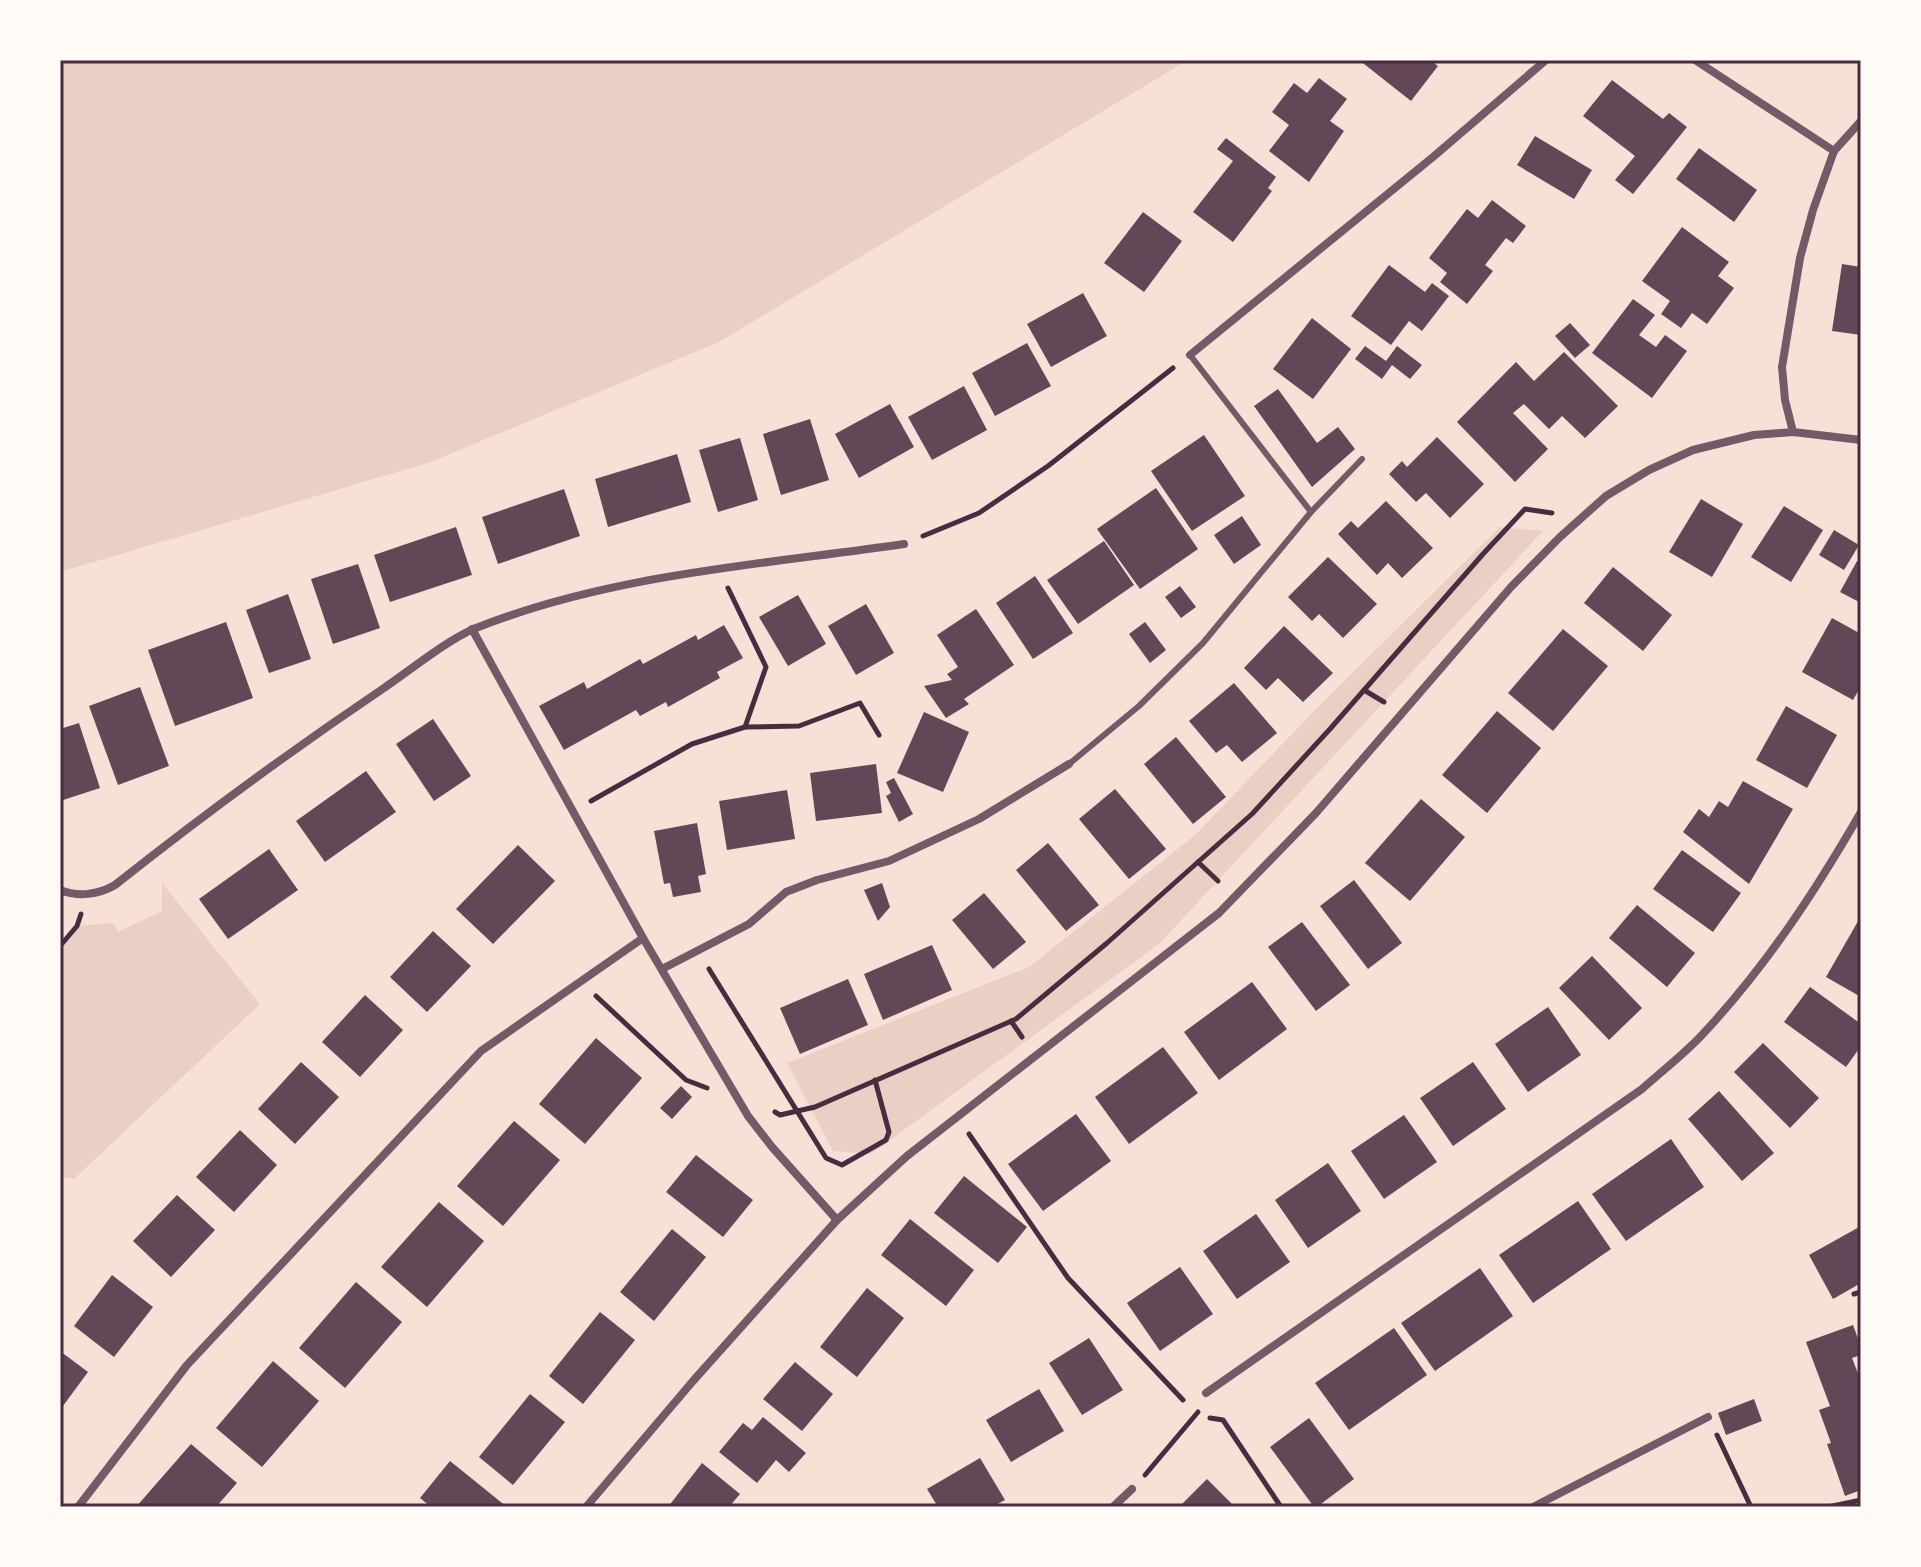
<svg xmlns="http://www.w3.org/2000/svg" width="1921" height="1567" font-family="'Public Sans',sans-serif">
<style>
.green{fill:#ebcfc5}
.building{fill:#644757}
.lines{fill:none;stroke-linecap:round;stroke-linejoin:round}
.path{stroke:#4a2c40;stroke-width:5}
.service{stroke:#755966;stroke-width:6}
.minor{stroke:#755966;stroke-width:8}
.neatline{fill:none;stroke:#4a2c40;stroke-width:3}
</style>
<rect width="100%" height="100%" fill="#f7e1d7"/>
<g class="green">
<polygon points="60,60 1188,60 719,342 431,462 60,572"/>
<polygon points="1500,527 1543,531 1159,944 871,1154 833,1151 787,1063 1029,967 1194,836 1319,706"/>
<polygon points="162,883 260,1004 74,1179 60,1177 60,946 77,926 114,923 118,932 162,911"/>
</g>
<g class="building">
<polygon points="1359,60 1430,60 1438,66 1411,101"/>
<polygon points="1319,78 1347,99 1330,121 1344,131 1309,182 1269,151 1289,125 1272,112 1294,83 1307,93"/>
<polygon points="1612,80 1663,119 1669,113 1687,127 1633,194 1615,180 1635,156 1583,116"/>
<polygon points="1535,136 1592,170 1574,199 1517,165"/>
<polygon points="1226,138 1276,177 1268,188 1272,191 1233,242 1193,212 1233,161 1217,149"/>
<polygon points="1699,148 1757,190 1734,222 1676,179"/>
<polygon points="1492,200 1526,226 1513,243 1506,238 1485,265 1493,271 1467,304 1440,282 1447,273 1429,258 1467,209 1478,218"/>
<polygon points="1143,212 1182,241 1144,292 1104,263"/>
<polygon points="1682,227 1729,262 1718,276 1734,288 1707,324 1692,313 1681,328 1661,314 1670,301 1642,281"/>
<polygon points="1842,264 1861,267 1861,335 1832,331"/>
<polygon points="1389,265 1425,292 1432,283 1449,296 1422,331 1409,321 1391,345 1351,316"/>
<polygon points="1083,293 1107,336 1051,367 1027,324"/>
<polygon points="1633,299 1655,315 1639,335 1656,347 1665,335 1687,351 1652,398 1592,353"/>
<polygon points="1312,318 1351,349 1313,399 1273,369"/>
<polygon points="1570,323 1590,345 1575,358 1555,336"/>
<polygon points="1027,343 1051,386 995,416 972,373"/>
<polygon points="1365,346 1386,361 1397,346 1422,365 1410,379 1392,365 1382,379 1355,359"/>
<polygon points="1564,352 1618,406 1585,438 1562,416 1549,429 1524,404 1513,413 1548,449 1515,482 1457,422 1516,362 1534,381"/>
<polygon points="964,386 987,430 932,460 908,417"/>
<polygon points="1278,389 1317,443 1338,427 1355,449 1312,487 1254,406"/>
<polygon points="890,404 914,447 859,478 835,434"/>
<polygon points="810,419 829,480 781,495 763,434"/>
<polygon points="1204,435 1245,496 1192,531 1151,471"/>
<polygon points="1437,437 1484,484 1450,518 1426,493 1416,502 1389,474 1402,461 1407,467"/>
<polygon points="740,438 758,500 718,512 699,450"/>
<polygon points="677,454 691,502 608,527 595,479"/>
<polygon points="1156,488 1198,549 1140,589 1097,529"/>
<polygon points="564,489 580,536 498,564 482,517"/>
<polygon points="1701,499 1743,524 1712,577 1669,552"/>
<polygon points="1386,501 1433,548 1402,578 1388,563 1377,575 1338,534 1351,521 1358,528"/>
<polygon points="1784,506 1823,530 1791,582 1751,557"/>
<polygon points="1242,516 1261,545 1234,564 1214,535"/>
<polygon points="456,527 472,575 390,602 374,555"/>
<polygon points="1834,530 1859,545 1844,570 1819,555"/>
<polygon points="1104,541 1134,585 1078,624 1047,580"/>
<polygon points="1328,557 1377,604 1343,638 1319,614 1312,621 1288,597"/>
<polygon points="1857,561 1861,563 1861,603 1840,592"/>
<polygon points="358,564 380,628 333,644 311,579"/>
<polygon points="1613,567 1672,615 1643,651 1584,603"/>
<polygon points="1035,576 1073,633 1033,659 996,603"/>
<polygon points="1180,586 1196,607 1181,618 1165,597"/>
<polygon points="288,594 311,659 269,673 246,610"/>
<polygon points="798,595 826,644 788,666 759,617"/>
<polygon points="866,604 894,653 856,675 828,626"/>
<polygon points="976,609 1014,665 964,699 969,704 946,718 924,686 952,680 947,674 958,667 937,635"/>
<polygon points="1832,618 1861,634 1861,686 1853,700 1802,672"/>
<polygon points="226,622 253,698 175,726 148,650"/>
<polygon points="1145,622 1166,650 1150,663 1129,634"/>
<polygon points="724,625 743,658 717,672 720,678 668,707 666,702 640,716 636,710 564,750 539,706 584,682 587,689 640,659 643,664 696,635 698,640"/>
<polygon points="1284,626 1333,673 1303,702 1278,678 1266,690 1244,668"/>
<polygon points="1563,629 1608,666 1553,731 1508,693"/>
<polygon points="1234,683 1277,733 1242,762 1227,745 1216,753 1189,721"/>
<polygon points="140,687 169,766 118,785 89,706"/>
<polygon points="1786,706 1837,735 1807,788 1756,760"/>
<polygon points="1497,711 1541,748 1487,813 1442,775"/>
<polygon points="924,712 969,732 943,792 897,773"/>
<polygon points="433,719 471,776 434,801 396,744"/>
<polygon points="79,723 100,788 60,801 60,729"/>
<polygon points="1176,737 1226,797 1193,824 1144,764"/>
<polygon points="876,764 882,813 816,821 810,773"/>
<polygon points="366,771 396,812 325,862 296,821"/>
<polygon points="894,778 913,814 899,822 886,796 891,793 886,782"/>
<polygon points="1743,781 1793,809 1749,884 1683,832 1699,809 1709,817 1719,801 1728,807"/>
<polygon points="1115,789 1166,849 1129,879 1079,819"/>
<polygon points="787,790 795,839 727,850 719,801"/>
<polygon points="1421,799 1465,837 1410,901 1365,863"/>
<polygon points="697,823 706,874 698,876 701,892 673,897 670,883 664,884 654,831"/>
<polygon points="1048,843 1099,905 1066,931 1016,870"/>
<polygon points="518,845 555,881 493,944 456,909"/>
<polygon points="269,849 298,890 228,939 199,899"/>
<polygon points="1682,850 1741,893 1713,932 1653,889"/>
<polygon points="1354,880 1402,943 1368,969 1320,906"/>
<polygon points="882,883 890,907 878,921 864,890"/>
<polygon points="984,893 1026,942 993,969 952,920"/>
<polygon points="1637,905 1695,953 1667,987 1609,938"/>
<polygon points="1861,916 1861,997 1826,977"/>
<polygon points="1302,922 1350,985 1316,1011 1268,947"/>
<polygon points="433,931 471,966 427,1012 390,977"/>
<polygon points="932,945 952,990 883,1020 864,974"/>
<polygon points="1592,956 1642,1008 1609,1040 1559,988"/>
<polygon points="848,979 868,1025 800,1054 780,1008"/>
<polygon points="1252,982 1287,1029 1219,1080 1184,1032"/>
<polygon points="1810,987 1861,1024 1861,1046 1846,1067 1784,1022"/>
<polygon points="365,995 403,1030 360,1077 322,1042"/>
<polygon points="1548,1007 1581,1055 1528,1092 1495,1044"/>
<polygon points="596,1038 642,1078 585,1144 539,1104"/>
<polygon points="1763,1043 1819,1098 1790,1128 1734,1072"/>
<polygon points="1163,1047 1198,1093 1129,1144 1095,1097"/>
<polygon points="301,1062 339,1097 295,1144 258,1109"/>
<polygon points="1473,1062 1506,1109 1453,1146 1420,1098"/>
<polygon points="681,1086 692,1097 672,1119 660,1108"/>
<polygon points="1719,1091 1774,1153 1742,1181 1688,1119"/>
<polygon points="1076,1114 1111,1161 1043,1211 1008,1164"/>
<polygon points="1404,1115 1437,1162 1384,1199 1351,1151"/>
<polygon points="514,1121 560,1160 503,1226 457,1186"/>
<polygon points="240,1130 277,1165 234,1212 196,1177"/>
<polygon points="1671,1139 1704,1187 1626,1241 1592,1194"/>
<polygon points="696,1155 753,1200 723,1237 666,1192"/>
<polygon points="1328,1163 1361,1211 1308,1248 1275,1200"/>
<polygon points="964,1176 1027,1227 998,1263 934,1213"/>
<polygon points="177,1195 215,1230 171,1277 133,1241"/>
<polygon points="1578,1201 1611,1249 1533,1303 1499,1255"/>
<polygon points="439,1202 484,1241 427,1307 381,1267"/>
<polygon points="1256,1214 1290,1262 1237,1299 1203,1251"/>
<polygon points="910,1219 974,1270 946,1306 881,1255"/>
<polygon points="1861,1226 1861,1283 1833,1299 1809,1255"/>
<polygon points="672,1229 706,1257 654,1321 620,1292"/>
<polygon points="1180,1267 1213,1314 1160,1351 1127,1303"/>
<polygon points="1480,1268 1513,1316 1435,1371 1401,1323"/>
<polygon points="112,1275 153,1307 114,1357 74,1326"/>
<polygon points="356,1282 402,1322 345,1388 299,1348"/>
<polygon points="867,1288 904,1318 857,1377 820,1347"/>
<polygon points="600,1312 635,1340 583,1404 549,1376"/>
<polygon points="1853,1325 1861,1347 1861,1355 1852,1358 1861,1381 1861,1490 1845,1496 1827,1444 1831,1443 1819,1410 1830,1406 1806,1342"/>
<polygon points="1394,1328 1427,1375 1349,1430 1315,1383"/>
<polygon points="1089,1338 1123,1390 1082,1415 1049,1363"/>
<polygon points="60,1351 88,1372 60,1410"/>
<polygon points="273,1361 319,1401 262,1467 216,1428"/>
<polygon points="795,1362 833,1394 802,1431 763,1399"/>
<polygon points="1039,1389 1064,1431 1011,1462 986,1420"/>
<polygon points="530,1394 565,1422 513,1485 479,1457"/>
<polygon points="1754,1399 1762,1421 1726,1435 1718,1413"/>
<polygon points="763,1417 806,1453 789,1472 776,1460 757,1483 719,1452 743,1423 752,1430"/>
<polygon points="1309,1418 1354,1479 1317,1507 1314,1507 1270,1447"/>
<polygon points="191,1444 237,1483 216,1507 136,1507"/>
<polygon points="980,1458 1005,1500 992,1507 938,1507 927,1489"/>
<polygon points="450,1461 507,1507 431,1507 420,1498"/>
<polygon points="702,1463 740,1494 729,1507 668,1507"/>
<polygon points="1207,1479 1235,1507 1186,1507 1182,1504"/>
</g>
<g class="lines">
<g class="path">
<polyline points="923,536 979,513 1048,466 1173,368"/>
<polyline points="728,588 766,667 745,727"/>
<polyline points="1364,690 1384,702"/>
<polyline points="591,801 692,744 745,727 799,726 860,703 879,735"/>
<polyline points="1198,862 1218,881"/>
<polyline points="60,946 77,926 81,914"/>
<polyline points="709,969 826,1158 842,1165 886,1140 889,1132 875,1080"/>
<polyline points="596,996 686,1080 707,1088"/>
<polyline points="1011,1021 1022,1037"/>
<polyline points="775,1112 780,1115 815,1107 1016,1019 1107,943 1252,814 1330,729 1483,554 1525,509 1552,513"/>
<polyline points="969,1134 1068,1278 1183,1400"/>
<polyline points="1854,1294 1861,1292"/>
<polyline points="1210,1418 1223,1420 1281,1507"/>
<polyline points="1717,1435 1751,1507"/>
<polyline points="1145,1475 1198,1412"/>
<polyline points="1828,1507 1861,1500"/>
</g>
<g class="service">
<polyline points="1311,512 1362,459"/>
<polyline points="1069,764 1139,706 1203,643 1311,512 1190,355"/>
</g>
<g class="minor">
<polyline points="1695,60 1834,151"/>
<polyline points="1190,355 1433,157 1546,60"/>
<polyline points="1793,432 1785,400 1782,367 1800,258 1813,210 1834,151 1861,121"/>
<polyline points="472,629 643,938 748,1116 772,1147 837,1220"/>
<path d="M60,890C78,897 98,895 115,885C202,816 292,750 384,688C409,671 450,638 476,628C612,574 760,565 904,544"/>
<polyline points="662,969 749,924 786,892 817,880 889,861 979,819 1069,764"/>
<path d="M1206,1393L1642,1089C1661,1072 1683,1055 1701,1036C1765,968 1815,892 1861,812"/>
<polyline points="78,1507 187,1365 481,1051 643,938"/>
<polyline points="586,1507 693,1381 837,1220 907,1156 1219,913 1316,813 1511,587 1560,537 1606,496 1649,470 1693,450 1754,435 1793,432 1861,440"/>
<polyline points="1113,1507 1132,1489"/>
<polyline points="1533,1507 1708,1417"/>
</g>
</g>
<rect width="1921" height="1567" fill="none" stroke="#fffaf5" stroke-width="124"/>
<rect x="62" y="62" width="1797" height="1443" class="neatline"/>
</svg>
